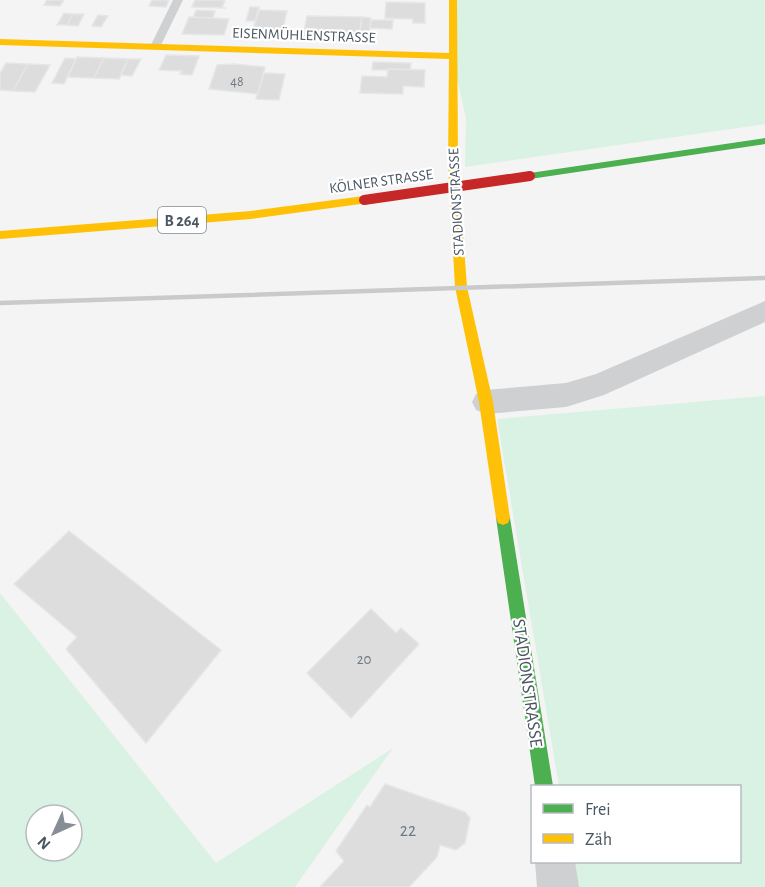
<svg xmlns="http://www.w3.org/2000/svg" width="765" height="887" font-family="'Alegreya Sans',sans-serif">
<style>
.green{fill:#d9f2e3;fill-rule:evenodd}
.building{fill:#ddddde;stroke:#e5e6e7;stroke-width:1.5}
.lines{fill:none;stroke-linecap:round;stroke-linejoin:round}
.lane{fill:#ced0d2;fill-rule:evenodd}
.street{fill:#ced0d2;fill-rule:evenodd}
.fast{fill:#4caf50;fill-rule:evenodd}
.slow{fill:#ffc107;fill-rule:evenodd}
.rail{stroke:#c9cacc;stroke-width:4.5}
.jam-bridge{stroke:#c62828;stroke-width:10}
.labels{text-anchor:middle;stroke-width:4.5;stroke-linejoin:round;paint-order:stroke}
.far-number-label{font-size:14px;fill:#707881}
.far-street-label{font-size:15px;fill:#4a5661;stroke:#fff}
.number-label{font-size:15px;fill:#707881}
.shield{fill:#fff;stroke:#808990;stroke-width:1.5}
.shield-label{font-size:16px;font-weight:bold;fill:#4a5661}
.street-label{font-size:18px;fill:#4a5661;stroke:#fff}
.near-number-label{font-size:18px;fill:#707881}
</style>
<rect width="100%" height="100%" fill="#f4f4f4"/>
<g class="green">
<polygon points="455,0 765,0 765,124 465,167 466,118 452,56"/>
<polygon points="765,396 765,887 576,887 572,862 740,862 740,786 559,786 497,419"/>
<path d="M0,593L216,863L393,748L295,887H0ZM36,815H72V851H36Z"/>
</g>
<g class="building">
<polygon points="47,0 64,0 60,6 44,5"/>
<polygon points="152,0 169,0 166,7 149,6"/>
<polygon points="195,0 225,0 222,8 226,8 192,7"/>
<polygon points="386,2 425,3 425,23 413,23 413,19 385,18"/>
<polygon points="250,7 259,7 255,21 246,21"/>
<polygon points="196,10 215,11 213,18 193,18"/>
<polygon points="259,10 287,11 281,37 251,36"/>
<polygon points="64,13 73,14 67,25 57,25"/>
<polygon points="73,14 84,14 78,26 67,25"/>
<polygon points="98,15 108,16 101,27 92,26"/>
<polygon points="307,16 362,17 359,39 303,37"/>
<polygon points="189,17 213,18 229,19 224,35 182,34"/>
<polygon points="362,17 371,18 369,37 359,37"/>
<polygon points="371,20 393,20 392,29 370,28"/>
<polygon points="166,55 199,56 192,75 180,74 182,71 159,70"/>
<polygon points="77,57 104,58 94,78 68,77"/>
<polygon points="65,58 76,59 64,84 52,83"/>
<polygon points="104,58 128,59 119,79 94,78"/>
<polygon points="128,59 141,59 132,76 121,75"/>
<polygon points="373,62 411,63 410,70 372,70"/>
<polygon points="6,63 28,64 13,91 0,90 0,73"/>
<polygon points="28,64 50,65 35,92 13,91"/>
<polygon points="234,64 265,67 258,94 209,89 217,65"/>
<polygon points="388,69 425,70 424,87 403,86 403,94 360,93 362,76 387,77"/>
<polygon points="264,73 285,74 279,100 256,99"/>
<polygon points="69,531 221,650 146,743 66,649 77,637 14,584"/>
<polygon points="371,609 396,633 401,628 419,644 351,718 307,673"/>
<polygon points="385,784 465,812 470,818 465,843 456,850 440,845 437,857 409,887 320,887 344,861 336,851 367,805 370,807"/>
</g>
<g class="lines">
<polygon class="lane" points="173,0 183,0 160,47 152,49 150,47"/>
<g class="street">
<polygon points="765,301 765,322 604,395 566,407 486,414 476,410 472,402 476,394 486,390 566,383 596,374"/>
<polygon points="535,862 575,862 579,887 537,887"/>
</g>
<g class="fast">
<polygon points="765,138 765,144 530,179 525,176 530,173"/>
<polygon points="503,511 508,513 510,518 553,786 535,786 496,518 498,513"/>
</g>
<g class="slow">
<polygon points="449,0 457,0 458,165 467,287 493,402 510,518 508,523 503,525 498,523 496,518 479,402 455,287 448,165 449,59 0,45 0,39 449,53"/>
<polygon points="364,196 369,200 368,203 251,219 0,239 0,231 251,211"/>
</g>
<polyline class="rail" points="0,303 765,278"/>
<polyline class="jam-bridge" points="364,200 530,176"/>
</g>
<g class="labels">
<g class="far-number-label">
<text x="237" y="86">48</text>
</g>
<g class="far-street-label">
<text transform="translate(304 35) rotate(2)" y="5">EISENMÜHLENSTRASSE</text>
<text transform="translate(381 181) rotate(-8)" y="5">KÖLNER STRASSE</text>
<text transform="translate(456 202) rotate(-93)" y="5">STADIONSTRASSE</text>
</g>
<g class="number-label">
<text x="364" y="664">20</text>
</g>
<rect class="shield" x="158" y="207" width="48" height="26" rx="4.5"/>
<g class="shield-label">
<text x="182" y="226">B 264</text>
</g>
<g class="street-label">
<text transform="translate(528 683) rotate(82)" y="6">STADIONSTRASSE</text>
</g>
<g class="near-number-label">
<text x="408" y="836">22</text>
</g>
</g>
<rect x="531" y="785" width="210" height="78" fill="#ffffff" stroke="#b7bbc0" stroke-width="1.5"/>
<rect x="543" y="804" width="30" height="9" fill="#4caf50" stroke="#b7bbc0" stroke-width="1.5"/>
<text x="585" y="815" font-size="18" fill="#4a5661">Frei</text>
<rect x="543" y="834" width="30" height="9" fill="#ffc107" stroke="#b7bbc0" stroke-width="1.5"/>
<text x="585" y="845" font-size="18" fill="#4a5661">Zäh</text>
<g transform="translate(54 833) rotate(225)"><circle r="28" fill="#ffffff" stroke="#b7bbc0" stroke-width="1.5"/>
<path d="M0-4.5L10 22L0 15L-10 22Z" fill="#868d94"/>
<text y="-9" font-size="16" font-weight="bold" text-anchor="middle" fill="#4a5661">N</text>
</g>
</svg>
